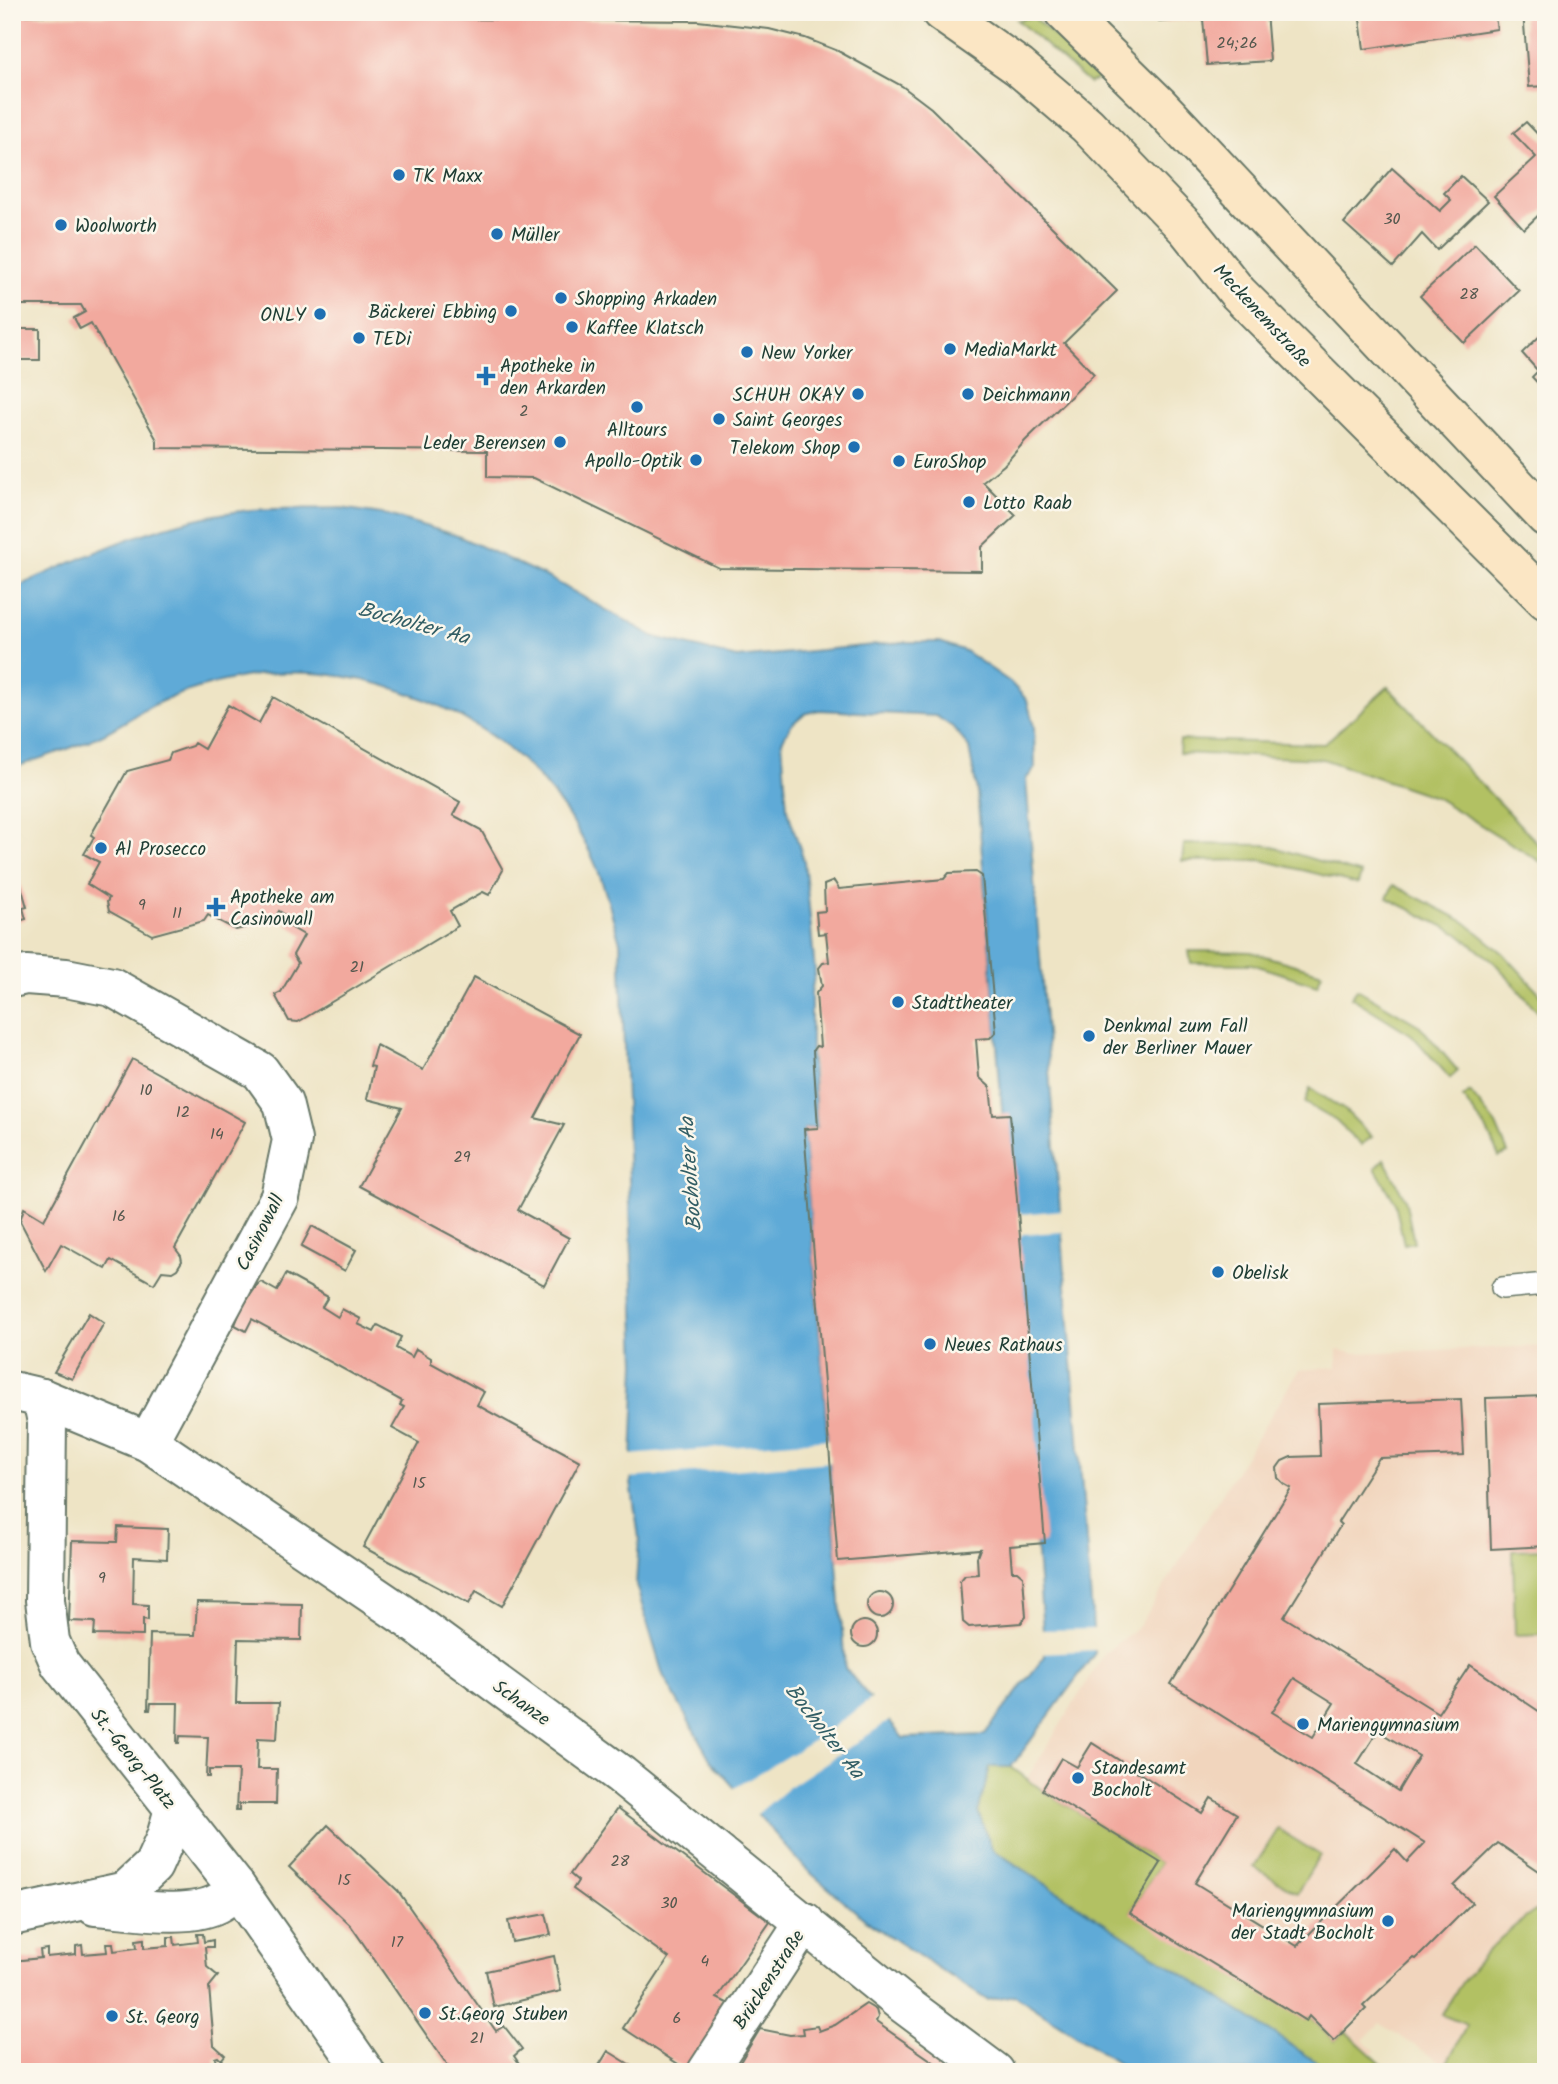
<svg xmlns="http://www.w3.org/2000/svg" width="1558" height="2084" font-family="Kalam,sans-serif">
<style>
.built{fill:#f1d5bd}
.green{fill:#b2c163;stroke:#687f4c;stroke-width:2}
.water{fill:#5faad7;stroke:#3f7486;stroke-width:2;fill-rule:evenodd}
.pier{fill:#eee4c5}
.building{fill:#f2a99e;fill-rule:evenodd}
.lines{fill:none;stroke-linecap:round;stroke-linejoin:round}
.lane-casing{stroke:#677767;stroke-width:24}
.street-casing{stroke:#677767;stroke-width:42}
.secondary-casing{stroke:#677767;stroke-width:42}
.lane{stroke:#fff;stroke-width:21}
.street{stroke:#fff;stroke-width:38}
.secondary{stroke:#fbe6c4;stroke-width:38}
.poi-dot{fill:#1f6fb2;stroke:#fbf7ec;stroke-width:2.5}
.labels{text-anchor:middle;stroke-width:5;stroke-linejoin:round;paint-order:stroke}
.number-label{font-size:16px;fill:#54584e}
.poi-label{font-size:19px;fill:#1f3d34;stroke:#fbf7ec;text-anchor:start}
.street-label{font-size:19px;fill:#1f3d34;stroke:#fbf7ec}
.water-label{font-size:21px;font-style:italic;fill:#325e65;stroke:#fbf7ec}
</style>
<rect width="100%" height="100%" fill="#fbf7ec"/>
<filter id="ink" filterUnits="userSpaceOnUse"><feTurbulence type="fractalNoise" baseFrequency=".0143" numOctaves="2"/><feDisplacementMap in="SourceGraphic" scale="14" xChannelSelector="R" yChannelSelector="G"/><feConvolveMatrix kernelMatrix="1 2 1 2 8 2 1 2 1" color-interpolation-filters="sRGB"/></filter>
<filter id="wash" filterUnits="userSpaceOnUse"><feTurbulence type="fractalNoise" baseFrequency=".00686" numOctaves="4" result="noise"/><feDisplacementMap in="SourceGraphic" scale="28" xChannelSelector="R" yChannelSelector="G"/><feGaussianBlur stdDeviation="1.57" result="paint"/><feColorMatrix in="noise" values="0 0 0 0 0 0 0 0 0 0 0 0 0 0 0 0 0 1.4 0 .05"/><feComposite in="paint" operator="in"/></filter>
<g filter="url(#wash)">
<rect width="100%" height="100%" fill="#eee4c5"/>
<polygon class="built" points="1546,1346 1546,2072 1446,2066 1380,2023 1363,2040 1376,2051 1355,2059 1330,2044 1309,2017 1016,1796 1105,1653 1140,1625 1299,1370 1337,1367 1337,1350 1354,1353"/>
<g class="green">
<polygon points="1033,17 1100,78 1089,83 1017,20"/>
<polygon points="1388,687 1546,852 1546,865 1435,797 1323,759 1179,753 1180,740 1324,744"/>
<polygon points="1184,844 1267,845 1361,874 1358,884 1262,860 1182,861"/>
<polygon points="1393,885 1465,922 1503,953 1546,1000 1546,1003 1538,1012 1495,963 1457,933 1387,898"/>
<polygon points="1189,951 1251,952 1322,973 1317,985 1252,964 1191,963"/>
<polygon points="1357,989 1420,1026 1458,1071 1450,1078 1412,1035 1351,997"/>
<polygon points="1310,1088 1346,1111 1372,1137 1361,1145 1336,1121 1305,1103"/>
<polygon points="1470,1092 1496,1125 1508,1153 1499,1157 1487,1130 1463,1098"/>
<polygon points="1384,1159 1405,1199 1414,1242 1404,1244 1395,1202 1375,1168"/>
<polygon points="1546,1549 1546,1634 1515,1635 1513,1550"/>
<polygon points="990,1767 1011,1767 1042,1790 1161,1863 1131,1912 1306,2020 1309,2016 1334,2041 1345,2031 1390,2072 1332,2072 992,1849 978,1812"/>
<polygon points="1278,1829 1320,1855 1297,1893 1254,1867"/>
<path d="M1546,1904V2072H1442L1467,2025L1442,2015C1466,1970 1502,1931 1546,1904Z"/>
</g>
<path class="water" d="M341,508L388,515L458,536L549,578L655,637L737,658L905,642H940L965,651L1010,682L1027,700L1034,727L1035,768L1026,779L1095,1653L1011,1767H990L978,1812L992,1849L1332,2072H1132L1015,1995L987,2000L869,1923L805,1868L711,1761L663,1675L636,1585L639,1538L631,1483L636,1363L620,942C610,911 603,875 587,847C575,824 559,800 542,781C473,701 341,656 238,678C213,683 186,691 162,701C139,711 119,727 97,737C70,750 40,757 12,769V589C91,553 162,519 250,510C280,508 311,509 341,508ZM819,710L936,716L954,728L969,748L977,791L1045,1656L984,1735L903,1738L845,1668L804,1129L817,1127L811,1050V993L815,972L809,907L804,861L787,808L782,741L791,725L804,714Z"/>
<g class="pier">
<polygon points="1011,1206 1022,1214 1062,1210 1063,1232 1023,1234 1018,1240"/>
<polygon points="831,1439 833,1462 629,1478 629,1455"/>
<polygon points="1097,1629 1098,1650 1042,1653 1040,1630"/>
<polygon points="874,1697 892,1719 788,1788 756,1815 733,1789 819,1737"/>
</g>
<g id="blocks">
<g class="building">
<polygon points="116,12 449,12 449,19 698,21 769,29 805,38 838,51 902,86 931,108 1117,291 1064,343 1094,374 1025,441 1004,465 983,482 1016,515 982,547 982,571 719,568 534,478 487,477 487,451 157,448 157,440 91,323 80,329 74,318 85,312 81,305 12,305 12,15 116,16"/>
<polygon points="1159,12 1266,12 1270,61 1207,65 1203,19 1159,22"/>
<polygon points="1359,12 1494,12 1497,29 1364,49"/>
<polygon points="1523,12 1546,12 1546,86 1529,87"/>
<polygon points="1526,122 1546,143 1546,208 1524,229 1494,196 1536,157 1513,133"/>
<polygon points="1392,168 1440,211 1451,200 1444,193 1461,176 1488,201 1437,250 1422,234 1393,267 1344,223"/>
<polygon points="1475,244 1519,291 1464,343 1420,296"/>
<rect x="12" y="329" width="28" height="31"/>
<polygon points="1546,330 1546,392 1532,377 1538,371 1522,353"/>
<polygon points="273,697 460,802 453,815 481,830 503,870 489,895 483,892 450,911 458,926 298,1022 289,1021 275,995 281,992 298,963 293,955 304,935 287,925 291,919 279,911 274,920 236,930 208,915 204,921 152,935 109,911 107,902 109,898 87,884 99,862 84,854 94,837 91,835 127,771 168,760 171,753 192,746 194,743 204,749 228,705 259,723"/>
<polygon points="12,854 27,907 23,908 26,919 15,922 16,924 12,925"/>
<polygon points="976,872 982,876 996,1032 990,1038 976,1039 979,1077 990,1087 993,1115 1010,1114 1045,1543 1010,1546 1012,1571 1017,1571 1023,1576 1026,1617 1021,1623 969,1627 963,1622 960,1581 965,1575 978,1574 977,1557 980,1549 838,1561 804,1129 818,1128 813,1050 816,1046 820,1047 816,993 822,986 819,968 823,963 829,962 826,933 818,934 816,912 825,911 824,885 834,881 839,889 944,879 949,873"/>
<polygon points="474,977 580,1034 535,1118 564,1125 518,1210 569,1238 544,1285 359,1186 402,1108 367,1099 374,1067 370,1066 376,1045 423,1070"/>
<polygon points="132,1059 245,1122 175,1248 181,1256 182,1261 177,1269 172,1272 162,1271 154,1284 111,1260 106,1269 61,1244 46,1271 20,1221 24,1208 44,1220"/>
<polygon points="312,1226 356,1250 345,1271 301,1247"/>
<polygon points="286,1274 328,1297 322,1307 338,1317 342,1309 361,1319 358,1324 374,1332 378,1325 401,1337 396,1348 412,1357 416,1349 431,1358 431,1363 484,1392 477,1405 580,1461 502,1606 476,1591 469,1604 363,1547 419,1443 392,1428 404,1407 400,1405 402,1401 252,1319 246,1331 235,1325 241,1309 258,1284 261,1282 277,1291"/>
<polygon points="89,1313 104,1323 72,1379 54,1372"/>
<polygon points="1546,1396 1546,1546 1491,1549 1486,1398"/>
<path d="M1461,1399L1464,1455L1379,1458L1338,1522L1341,1525L1284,1617L1438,1713L1470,1665L1546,1716V1868L1542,1873L1498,1843L1454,1886L1472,1903L1416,1959L1414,1958L1363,2006L1366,2009L1334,2041L1309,2016L1306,2021L1130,1913L1161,1863L1042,1790L1061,1758L1077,1767L1092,1743L1202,1813L1211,1798L1237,1814L1195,1883L1297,1946L1395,1849L1407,1862L1425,1843L1171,1684L1291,1488L1284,1484L1278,1478L1277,1468L1282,1461L1291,1457L1320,1456L1318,1404ZM1294,1678L1334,1703L1313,1737L1272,1712ZM1378,1731L1419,1756L1398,1791L1357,1764Z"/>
<polygon points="118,1527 168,1529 167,1559 134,1557 133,1604 148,1605 148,1620 143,1619 143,1636 94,1635 95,1622 69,1621 72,1541 117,1542"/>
<circle cx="880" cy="1605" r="13"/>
<polygon points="197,1602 302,1604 301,1640 238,1639 236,1703 279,1703 277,1739 258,1738 257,1769 277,1769 276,1804 239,1804 239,1811 236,1811 238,1770 209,1770 209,1777 206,1777 208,1737 180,1736 179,1743 177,1743 178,1703 151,1703 150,1710 148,1710 150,1634 195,1635"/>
<circle cx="864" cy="1634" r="13"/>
<polygon points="618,1808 770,1922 717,1998 731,2005 689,2071 623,2028 669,1958 573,1889 578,1881 570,1874"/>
<polygon points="328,1825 398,1891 496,2031 504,2026 522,2049 514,2056 525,2072 452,2072 351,1926 289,1867"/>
<polygon points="546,1914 551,1935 512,1942 508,1921"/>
<polygon points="197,1934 203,1934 204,1942 213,1940 213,1947 205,1947 207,1967 218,1976 209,1987 214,2045 225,2055 221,2060 218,2057 215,2058 217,2072 12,2072 12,1961 41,1958 40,1950 47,1949 47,1957 76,1954 76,1946 82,1945 83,1954 107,1952 106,1943 113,1943 114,1951 137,1948 136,1940 144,1939 144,1948 168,1946 168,1937 174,1937 175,1945 198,1942"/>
<polygon points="554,1956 561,1991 494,2007 486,1971"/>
<polygon points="866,2004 876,2010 878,2017 876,2022 948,2072 734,2072 760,2029 790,2035 804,2034 803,2028 817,2026 819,2031 835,2025"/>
<polygon points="608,2051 642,2072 595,2072"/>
</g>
</g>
</g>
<g filter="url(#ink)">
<use href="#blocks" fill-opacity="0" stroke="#677767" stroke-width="2"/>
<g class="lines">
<g class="lane-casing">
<polyline id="lane" points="1502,1288 1546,1284"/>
</g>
<g class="street-casing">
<g id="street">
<polyline points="12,978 26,975 66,978 112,987 260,1071 283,1103 292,1140 280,1197 148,1442"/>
<polyline points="12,1391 42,1398 148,1442 403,1615 621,1775 901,2002 995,2072"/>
<polyline points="42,1398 47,1422 45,1600 50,1641 60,1664 236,1887 365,2072"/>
<path d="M95,1906C129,1908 191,1920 220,1902C226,1899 231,1892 236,1887"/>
<polyline points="12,1916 126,1891 153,1866 166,1837 174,1809"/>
<polyline points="707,2072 805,1922"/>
</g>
</g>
<g class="secondary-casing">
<g id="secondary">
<polyline points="941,12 1019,67 1087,125 1187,229 1238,293 1546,600"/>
<polyline points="1064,12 1158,104 1546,517"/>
</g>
</g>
<use href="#lane" class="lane"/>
<use href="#street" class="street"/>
<use href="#secondary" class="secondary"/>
</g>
</g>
<g class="poi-dot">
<circle cx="399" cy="175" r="7"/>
<circle cx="61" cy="225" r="7"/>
<circle cx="497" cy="234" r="7"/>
<circle cx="561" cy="298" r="7"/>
<circle cx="511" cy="311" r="7"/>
<circle cx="320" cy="314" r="7"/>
<circle cx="572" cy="327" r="7"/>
<circle cx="359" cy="338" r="7"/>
<circle cx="950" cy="349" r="7"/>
<circle cx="747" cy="352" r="7"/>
<path d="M482.5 365.5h7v7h7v7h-7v7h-7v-7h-7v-7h7z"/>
<circle cx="858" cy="394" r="7"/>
<circle cx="968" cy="394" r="7"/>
<circle cx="637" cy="407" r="7"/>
<circle cx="719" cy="419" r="7"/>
<circle cx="560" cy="442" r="7"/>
<circle cx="854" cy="447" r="7"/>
<circle cx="696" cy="460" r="7"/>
<circle cx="899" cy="461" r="7"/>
<circle cx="969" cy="502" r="7"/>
<circle cx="101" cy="848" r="7"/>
<path d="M212.5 896.5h7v7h7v7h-7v7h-7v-7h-7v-7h7z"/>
<circle cx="898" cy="1002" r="7"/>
<circle cx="1089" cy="1036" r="7"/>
<circle cx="1218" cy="1272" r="7"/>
<circle cx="930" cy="1344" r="7"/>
<circle cx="1303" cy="1724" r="7"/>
<circle cx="1078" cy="1778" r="7"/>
<circle cx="1388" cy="1921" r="7"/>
<circle cx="425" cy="2013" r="7"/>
<circle cx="112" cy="2016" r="7"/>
</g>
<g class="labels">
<g class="number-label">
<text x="1237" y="48">24;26</text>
<text x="1392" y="224">30</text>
<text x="1469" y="299">28</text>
<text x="524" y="416">2</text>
<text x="142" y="910">9</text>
<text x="177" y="918">11</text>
<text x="357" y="972">21</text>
<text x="146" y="1095">10</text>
<text x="183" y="1117">12</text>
<text x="217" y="1139">14</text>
<text x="462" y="1162">29</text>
<text x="119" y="1221">16</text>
<text x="419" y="1488">15</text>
<text x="102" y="1583">9</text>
<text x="620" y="1866">28</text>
<text x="344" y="1885">15</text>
<text x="669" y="1908">30</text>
<text x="397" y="1947">17</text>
<text x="705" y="1966">4</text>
<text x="677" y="2023">6</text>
<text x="477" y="2043">21</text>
</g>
<g class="poi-label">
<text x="413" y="182">TK Maxx</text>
<text x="75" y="232">Woolworth</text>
<text x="511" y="241">Müller</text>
<text x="575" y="305">Shopping Arkaden</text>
<text x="497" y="318" text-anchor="end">Bäckerei Ebbing</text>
<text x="306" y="321" text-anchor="end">ONLY</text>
<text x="586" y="334">Kaffee Klatsch</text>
<text x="373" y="345">TEDi</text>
<text x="964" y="356">MediaMarkt</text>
<text x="761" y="359">New Yorker</text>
<text x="500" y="372">Apotheke in<tspan x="500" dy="22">den Arkarden</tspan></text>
<text x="844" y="401" text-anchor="end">SCHUH OKAY</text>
<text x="982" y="401">Deichmann</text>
<text x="733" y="426">Saint Georges</text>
<text x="637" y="436" text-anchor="middle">Alltours</text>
<text x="546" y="449" text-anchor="end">Leder Berensen</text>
<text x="840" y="454" text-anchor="end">Telekom Shop</text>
<text x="682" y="467" text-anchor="end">Apollo-Optik</text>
<text x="913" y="468">EuroShop</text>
<text x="983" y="509">Lotto Raab</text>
<text x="115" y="855">Al Prosecco</text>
<text x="230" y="903">Apotheke am<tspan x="230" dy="22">Casinowall</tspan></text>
<text x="912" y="1009">Stadttheater</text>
<text x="1103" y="1032">Denkmal zum Fall<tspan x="1103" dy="22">der Berliner Mauer</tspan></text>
<text x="1232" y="1279">Obelisk</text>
<text x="944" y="1351">Neues Rathaus</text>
<text x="1317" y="1731">Mariengymnasium</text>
<text x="1092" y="1774">Standesamt<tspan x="1092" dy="22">Bocholt</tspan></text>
<text x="1374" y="1917" text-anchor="end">Mariengymnasium<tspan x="1374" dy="22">der Stadt Bocholt</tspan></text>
<text x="439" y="2020">St.Georg Stuben</text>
<text x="126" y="2023">St. Georg</text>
</g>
<g class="street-label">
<text transform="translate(1263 315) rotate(47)" y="7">Meckenemstraße</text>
<text transform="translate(259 1232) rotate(-63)" y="7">Casinowall</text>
<text transform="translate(522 1702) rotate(35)" y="7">Schanze</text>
<text transform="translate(134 1758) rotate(51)" y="7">St.-Georg-Platz</text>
<text transform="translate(768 1979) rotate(-57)" y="7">Brückenstraße</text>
</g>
<g class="water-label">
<text transform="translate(414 623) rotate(15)" y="7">Bocholter Aa</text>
<text transform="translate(690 1174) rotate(-94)" y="7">Bocholter Aa</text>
<text transform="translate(825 1731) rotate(52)" y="7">Bocholter Aa</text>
</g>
</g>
<rect width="1558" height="2084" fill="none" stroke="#fbf7ec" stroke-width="42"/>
</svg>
